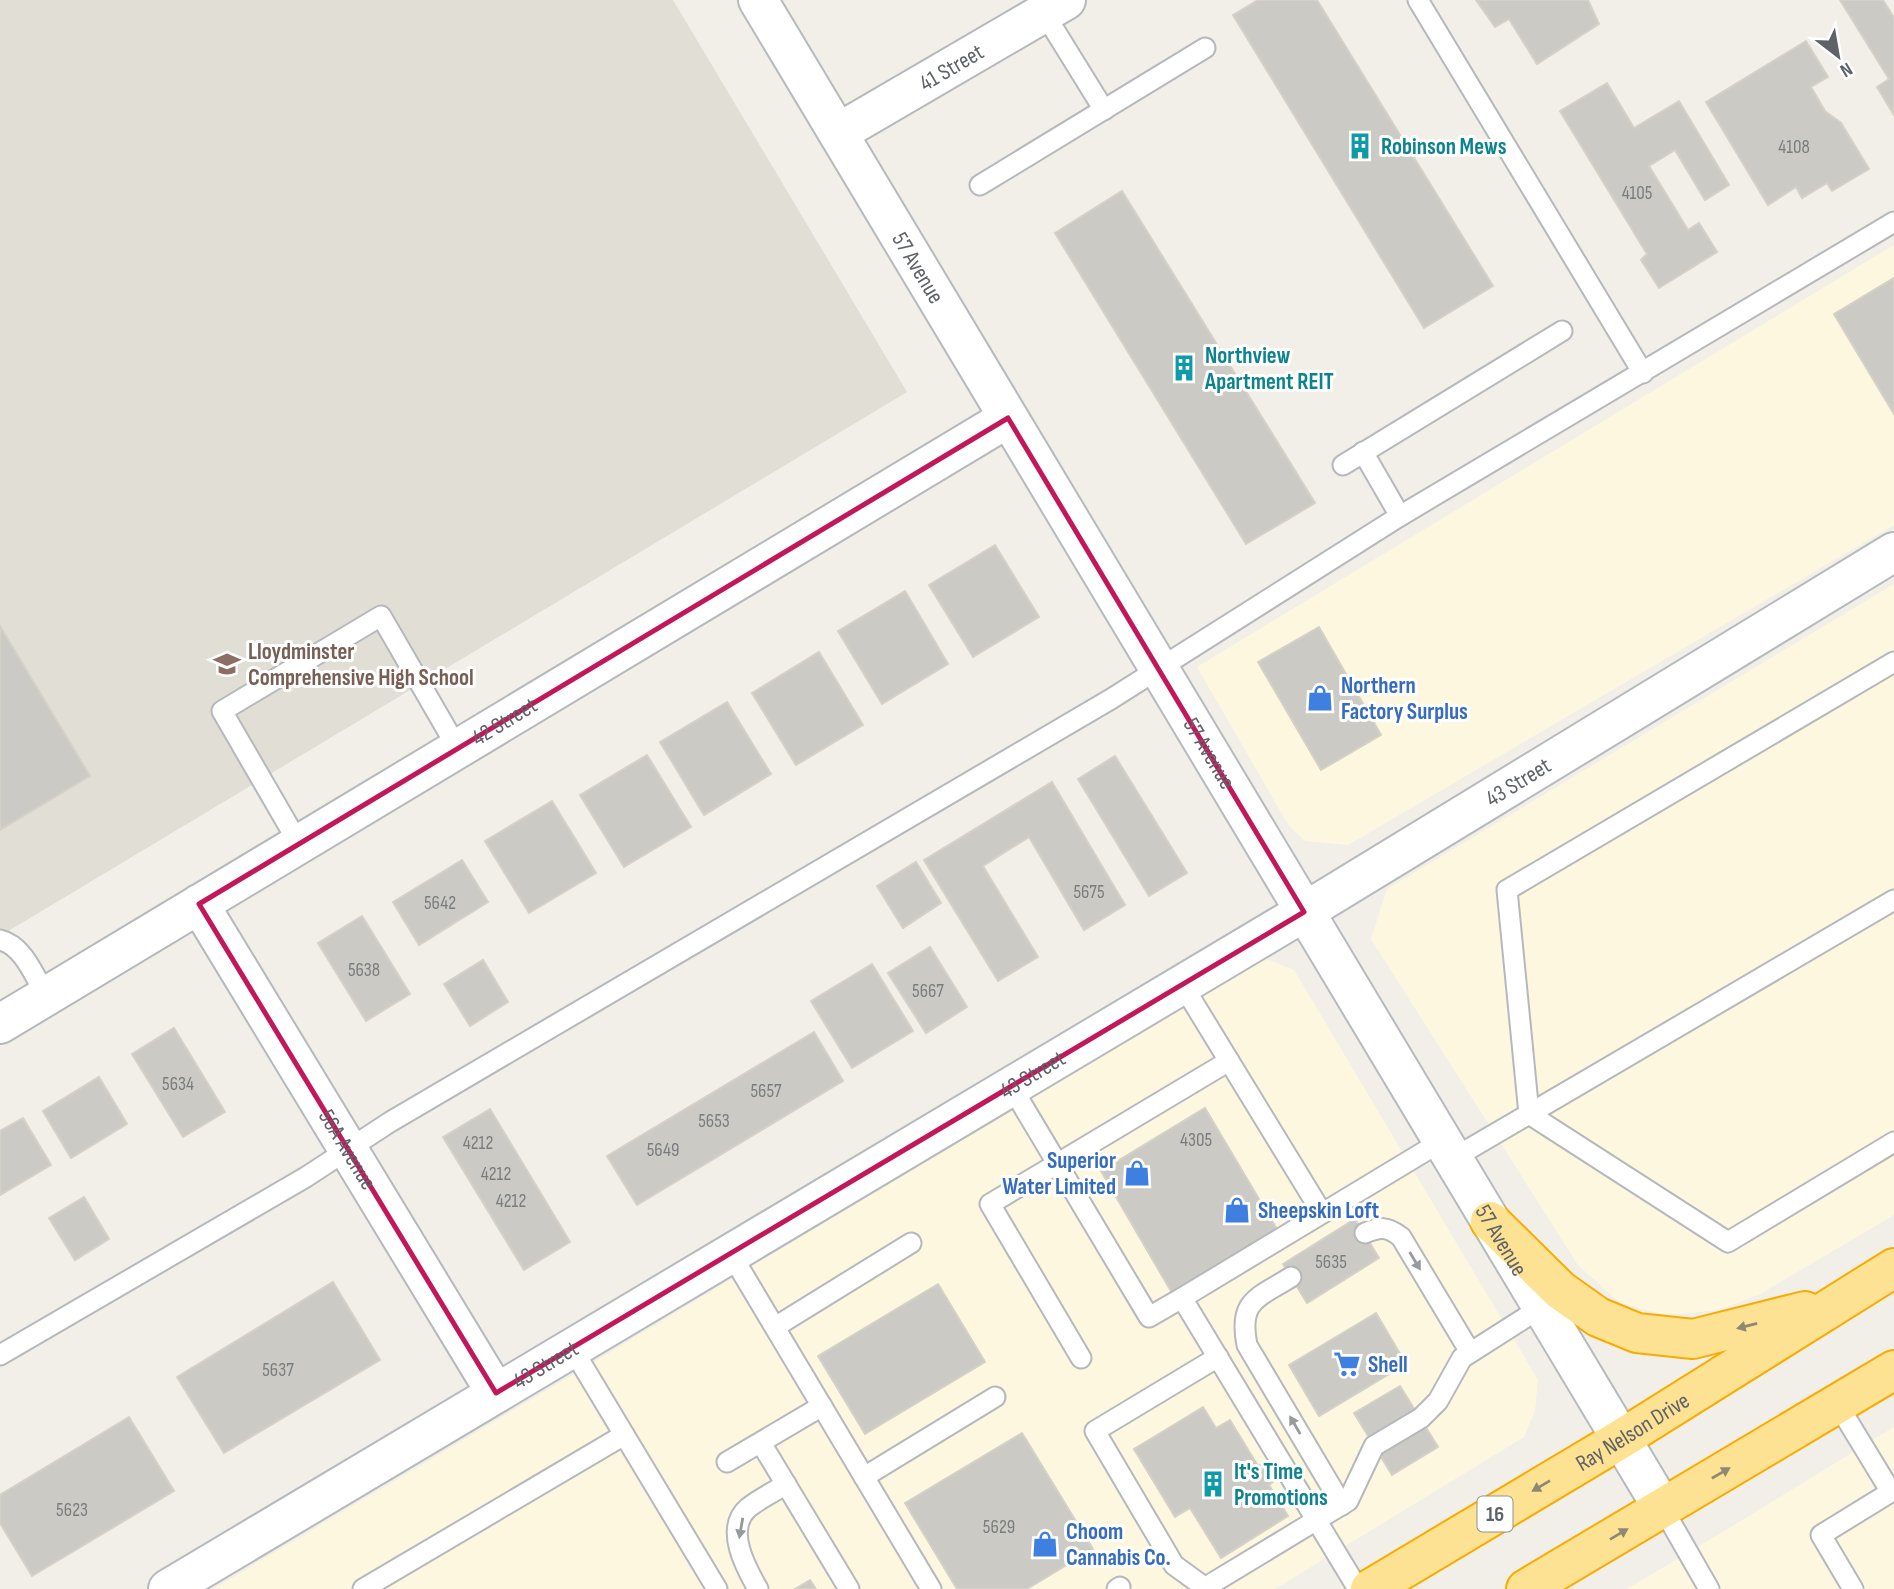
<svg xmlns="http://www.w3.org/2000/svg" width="1894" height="1589" font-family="'Sofia Sans Condensed',sans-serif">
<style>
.commercial{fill:#fef7e0}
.education{fill:#e1ded6}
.building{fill:#cccac5;stroke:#d6d1c6;stroke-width:2}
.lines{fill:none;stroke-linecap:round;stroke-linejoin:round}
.lane-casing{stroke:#b5b8bc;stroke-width:23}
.street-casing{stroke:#b5b8bc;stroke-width:42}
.secondary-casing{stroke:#b6babf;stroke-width:42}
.highway-casing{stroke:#f9ab00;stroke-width:42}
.lane{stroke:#fff;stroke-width:19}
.street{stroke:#fff;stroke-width:38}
.secondary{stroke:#fff;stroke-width:38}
.highway{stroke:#fde293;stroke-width:38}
.oneway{fill:#979a9d}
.oneway2{fill:#8e8975}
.marked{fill:none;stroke:#c2185b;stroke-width:5;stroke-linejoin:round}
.labels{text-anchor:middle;stroke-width:6;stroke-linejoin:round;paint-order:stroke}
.number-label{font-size:19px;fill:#7a7d7f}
.shield{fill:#fff;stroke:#8f9295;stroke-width:2}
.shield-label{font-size:21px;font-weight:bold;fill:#5f6368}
.street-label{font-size:23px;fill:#5f6368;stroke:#fff}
.culture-label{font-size:23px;font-weight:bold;fill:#0d838f;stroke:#fff;text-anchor:start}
.education-label{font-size:23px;font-weight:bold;fill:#785e54;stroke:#fff;text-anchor:start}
.shop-label{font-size:23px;font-weight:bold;fill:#366cbe;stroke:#fff;text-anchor:start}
</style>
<rect width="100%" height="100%" fill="#f1efe8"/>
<g class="commercial">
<polygon points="1894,245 1894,525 1348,845 1305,841 1289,826 1197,667"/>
<polygon points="1894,584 1894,1215 1760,1294 1720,1310 1666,1315 1620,1303 1578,1265 1371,939 1387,889"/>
<polygon points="1264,958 1294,970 1538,1380 1535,1411 1524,1437 1275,1589 213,1589 559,1383"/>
<polygon points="1894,1427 1894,1589 1627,1589 1731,1527"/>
</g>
<polygon class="education" points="0,0 673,0 907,392 0,936"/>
<g class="building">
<polygon points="1258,0 1317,0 1493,286 1424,328 1233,15"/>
<polygon points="1476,0 1588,0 1599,24 1537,64 1509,19 1495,27"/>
<polygon points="1840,0 1883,0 1894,18 1894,115 1877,87 1889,79"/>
<polygon points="1806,41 1828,77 1811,87 1825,111 1841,123 1869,169 1832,191 1827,183 1802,198 1796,187 1768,205 1706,102"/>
<polygon points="1607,83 1634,128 1679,101 1729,185 1705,200 1675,150 1649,166 1688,230 1699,223 1717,252 1659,288 1641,260 1647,254 1560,111"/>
<polygon points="1122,191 1315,503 1246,544 1055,233"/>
<polygon points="1894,278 1894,414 1834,314"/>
<polygon points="995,545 1039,617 973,657 929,585"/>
<polygon points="905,591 948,664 882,704 838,631"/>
<polygon points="0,626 90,776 0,830"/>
<polygon points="1319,627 1381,735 1321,770 1258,662"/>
<polygon points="819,652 863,725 796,765 752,693"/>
<polygon points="727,702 771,774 704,815 660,742"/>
<polygon points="647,755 691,827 624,867 580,795"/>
<polygon points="1115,756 1187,873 1149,896 1078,779"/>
<polygon points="1052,782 1125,905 1084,930 1029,837 983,866 1038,957 998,981 924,860"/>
<polygon points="552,801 596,873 529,913 485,841"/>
<polygon points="462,860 488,902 419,945 393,902"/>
<polygon points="916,862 941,903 903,928 877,886"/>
<polygon points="362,916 410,994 366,1021 318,943"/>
<polygon points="930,947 967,1007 926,1033 888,973"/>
<polygon points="483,960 508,1002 470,1026 444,984"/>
<polygon points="872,964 913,1031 852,1068 811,1001"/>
<polygon points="174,1028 225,1112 183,1137 132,1054"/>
<polygon points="814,1032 843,1081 637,1205 607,1156"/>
<polygon points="99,1077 127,1124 71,1158 43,1111"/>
<polygon points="1205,1108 1278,1231 1172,1293 1101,1171"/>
<polygon points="490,1109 570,1242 524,1270 443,1137"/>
<polygon points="23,1118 51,1165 0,1195 0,1131"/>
<polygon points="84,1197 109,1239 75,1260 49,1218"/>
<polygon points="1355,1219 1379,1258 1307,1303 1283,1264"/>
<polygon points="333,1282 380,1360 224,1453 177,1377"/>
<polygon points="938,1284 985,1362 865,1434 818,1356"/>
<polygon points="1376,1313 1406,1364 1319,1416 1289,1365"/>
<polygon points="1400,1386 1438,1447 1392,1475 1354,1413"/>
<polygon points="1203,1407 1216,1428 1230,1420 1258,1466 1267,1461 1277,1479 1269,1485 1288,1516 1221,1558 1190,1508 1175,1517 1134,1449"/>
<polygon points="129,1417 174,1491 32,1576 0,1523 0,1495"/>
<polygon points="1022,1433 1093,1549 1027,1589 957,1589 905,1503"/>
<polygon points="810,1580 816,1589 795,1589"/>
</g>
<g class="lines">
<g class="lane-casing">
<g id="lane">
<polyline points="1418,0 1643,373"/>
<polyline points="1044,13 1104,110"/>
<polyline points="980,185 1205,48"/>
<polyline points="1363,452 1400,516"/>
<polyline points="1343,465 1562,331"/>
<polyline points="299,844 222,711 381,616 458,749"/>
<polyline points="1894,900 1529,1114 1728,1242 1894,1142"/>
<path d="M0,940C23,945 35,977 46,996"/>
<polyline points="1182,984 1322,1213"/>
<polyline points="1011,1086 1149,1317 1182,1298"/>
<polyline points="1452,1159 1529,1114 1507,890 1894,662"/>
<path d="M1365,1233C1380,1227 1387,1226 1401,1237L1470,1352"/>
<polyline points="731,1254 931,1589"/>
<path d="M1291,1277C1258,1298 1238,1300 1247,1345L1342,1505"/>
<polyline points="775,1327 911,1243"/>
<polyline points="572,1348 717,1589"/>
<polyline points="0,1355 306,1177 390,1122 1111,699 1400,516 1894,222"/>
<polyline points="1081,1358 990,1204 1229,1061"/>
<polyline points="1838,1405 1891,1492"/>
<polyline points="761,1443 849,1589"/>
<polyline points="727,1462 822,1406"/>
<polyline points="864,1477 995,1397"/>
<polyline points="1662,1507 1709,1589"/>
<polyline points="1206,1587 1348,1501 1374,1446 1421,1418 1438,1401 1462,1358 1542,1307"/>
<polyline points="363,1589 624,1435"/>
<path d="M758,1589C746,1568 724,1529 748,1508C759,1499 774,1492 786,1484"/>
<polyline points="1117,1589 1120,1587"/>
<polyline points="1207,1589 1174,1565 1095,1431 1218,1357"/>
<polyline points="1358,1589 1182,1298 1442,1141"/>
<polyline points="1853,1589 1821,1535 1894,1490"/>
</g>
</g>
<g class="street-casing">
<g id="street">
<path id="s1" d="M838,133L1066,0"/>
<path id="s2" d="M199,904L496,1393"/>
<path id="s3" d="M0,1024L1008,418"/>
</g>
</g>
<g class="secondary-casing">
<g id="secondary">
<path id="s4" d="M758,0L1662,1507"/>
<path id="s5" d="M168,1589L1304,912L1894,552"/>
</g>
</g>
<g class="highway-casing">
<g id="highway">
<polyline points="1490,1221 1560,1290 1598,1317 1637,1333 1693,1339 1805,1311"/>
<path id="s6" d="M1370,1589L1621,1439L1894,1268"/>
<polyline points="1526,1589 1894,1370"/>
</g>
</g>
<use href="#lane" class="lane"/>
<use href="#street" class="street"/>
<use href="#secondary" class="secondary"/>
<use href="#highway" class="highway"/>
</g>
<defs><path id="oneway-solid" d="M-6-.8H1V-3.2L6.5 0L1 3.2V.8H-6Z" transform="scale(1.75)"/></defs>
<g class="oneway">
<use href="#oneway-solid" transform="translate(1415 1261) rotate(59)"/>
<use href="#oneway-solid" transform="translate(1295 1425) rotate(-120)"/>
<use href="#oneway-solid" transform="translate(741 1528) rotate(100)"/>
</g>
<g class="oneway2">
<use href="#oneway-solid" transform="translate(1747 1326) rotate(166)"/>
<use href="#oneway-solid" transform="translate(1721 1473) rotate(-30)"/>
<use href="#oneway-solid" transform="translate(1541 1486) rotate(149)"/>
<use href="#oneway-solid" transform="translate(1619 1534) rotate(-31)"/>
</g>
<path class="marked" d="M1008,418L1304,912L496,1393L199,904Z"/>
<defs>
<g id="building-bare" transform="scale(2.1)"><path d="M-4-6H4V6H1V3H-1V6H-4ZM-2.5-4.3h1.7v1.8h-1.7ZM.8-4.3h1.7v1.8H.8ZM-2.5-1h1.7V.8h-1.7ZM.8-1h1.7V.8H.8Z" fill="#0f9aa8" stroke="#fff" stroke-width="2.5" paint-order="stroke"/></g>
<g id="school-bare" transform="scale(2.1)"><path d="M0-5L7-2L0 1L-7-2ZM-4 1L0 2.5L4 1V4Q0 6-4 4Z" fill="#8d6e63" stroke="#fff" stroke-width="2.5" paint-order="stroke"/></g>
<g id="shop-bare" transform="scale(2.1)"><path d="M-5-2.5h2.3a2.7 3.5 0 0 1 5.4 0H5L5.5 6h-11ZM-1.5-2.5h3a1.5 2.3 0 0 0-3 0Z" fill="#3f7fe0" stroke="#fff" stroke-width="2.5" paint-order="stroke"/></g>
<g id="supermarket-bare" transform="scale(2.1)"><path d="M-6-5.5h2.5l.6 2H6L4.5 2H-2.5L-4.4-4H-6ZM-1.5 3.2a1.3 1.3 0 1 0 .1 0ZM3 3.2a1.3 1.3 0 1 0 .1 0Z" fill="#3f7fe0" stroke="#fff" stroke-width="2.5" paint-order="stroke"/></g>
</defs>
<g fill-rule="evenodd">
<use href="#building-bare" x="1360" y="146"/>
<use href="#building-bare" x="1184" y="368"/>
<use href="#school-bare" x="227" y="664"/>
<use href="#shop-bare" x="1320" y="698"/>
<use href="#shop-bare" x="1137" y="1173"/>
<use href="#shop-bare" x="1237" y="1210"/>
<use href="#supermarket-bare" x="1347" y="1364"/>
<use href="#building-bare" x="1213" y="1484"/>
<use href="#shop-bare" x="1045" y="1544"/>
</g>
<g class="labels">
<g class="number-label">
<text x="1794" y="153">4108</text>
<text x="1637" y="199">4105</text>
<text x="1089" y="898">5675</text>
<text x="440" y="909">5642</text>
<text x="364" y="976">5638</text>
<text x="928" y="997">5667</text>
<text x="178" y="1090">5634</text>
<text x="766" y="1097">5657</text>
<text x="714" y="1127">5653</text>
<text x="1196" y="1146">4305</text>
<text x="478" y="1149">4212</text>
<text x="663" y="1156">5649</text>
<text x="496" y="1180">4212</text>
<text x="511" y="1207">4212</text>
<text x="1331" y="1268">5635</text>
<text x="278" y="1376">5637</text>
<text x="72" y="1516">5623</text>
<text x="999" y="1533">5629</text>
</g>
<rect class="shield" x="1477.5" y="1496.5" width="35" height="35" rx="5"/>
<g class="shield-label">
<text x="1495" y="1521">16</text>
</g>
<g class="street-label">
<text dy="8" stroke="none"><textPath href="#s1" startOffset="131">41 Street</textPath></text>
<text dy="8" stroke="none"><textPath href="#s4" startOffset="312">57 Avenue</textPath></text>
<text dy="8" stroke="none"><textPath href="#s3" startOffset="588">42 Street</textPath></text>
<text dy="8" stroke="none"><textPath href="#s4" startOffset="878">57 Avenue</textPath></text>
<text dy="8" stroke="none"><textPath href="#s5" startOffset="1573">43 Street</textPath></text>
<text dy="8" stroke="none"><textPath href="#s5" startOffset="1006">43 Street</textPath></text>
<text dy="8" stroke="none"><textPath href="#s2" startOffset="287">56A Avenue</textPath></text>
<text dy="8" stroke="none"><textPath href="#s4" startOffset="1446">57 Avenue</textPath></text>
<text dy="8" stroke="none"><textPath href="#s5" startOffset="439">43 Street</textPath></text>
<text dy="8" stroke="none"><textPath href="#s6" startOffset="306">Ray Nelson Drive</textPath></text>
</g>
<g class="culture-label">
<text x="1381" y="154">Robinson Mews</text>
<text x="1205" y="363">Northview<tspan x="1205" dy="26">Apartment REIT</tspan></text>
<text x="1234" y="1479">It's Time<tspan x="1234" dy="26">Promotions</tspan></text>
</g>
<g class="education-label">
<text x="248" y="659">Lloydminster<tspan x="248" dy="26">Comprehensive High School</tspan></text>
</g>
<g class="shop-label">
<text x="1341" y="693">Northern<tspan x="1341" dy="26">Factory Surplus</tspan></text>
<text x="1116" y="1168" text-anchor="end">Superior<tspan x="1116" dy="26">Water Limited</tspan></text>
<text x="1258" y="1218">Sheepskin Loft</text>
<text x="1368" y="1372">Shell</text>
<text x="1066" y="1539">Choom<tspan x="1066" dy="26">Cannabis Co.</tspan></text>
</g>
</g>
<g transform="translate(1838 56) rotate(149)" stroke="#ffffff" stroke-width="5" paint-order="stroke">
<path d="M0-5L12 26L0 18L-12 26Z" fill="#5f6368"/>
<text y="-10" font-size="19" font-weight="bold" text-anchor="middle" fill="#5f6368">N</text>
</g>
</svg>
